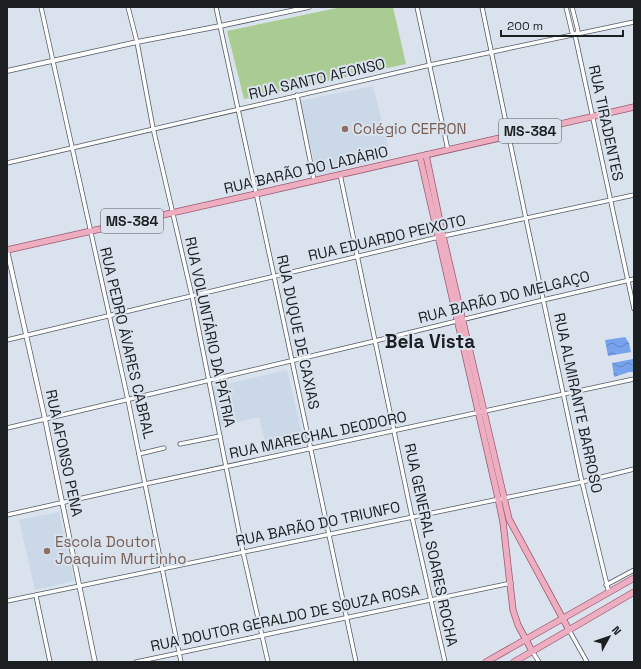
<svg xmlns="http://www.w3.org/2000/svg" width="641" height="669" font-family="'Space Grotesk',sans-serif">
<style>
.built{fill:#cad8e8}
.green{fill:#aacc92}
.water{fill:url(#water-waves)}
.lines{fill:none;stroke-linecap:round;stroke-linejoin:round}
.minor-casing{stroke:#545b63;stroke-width:5}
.tertiary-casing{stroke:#545b63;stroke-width:5.5}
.primary-casing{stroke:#9d5970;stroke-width:7}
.minor{stroke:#fff;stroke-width:3.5}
.tertiary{stroke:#fff;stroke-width:4}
.primary{stroke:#eeaec2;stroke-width:5.5}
.education-dot{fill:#8d6e63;stroke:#dae3ed;stroke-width:1.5}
.labels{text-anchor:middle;stroke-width:4;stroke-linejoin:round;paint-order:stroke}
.shield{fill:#dae3ed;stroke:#555a5f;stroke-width:1}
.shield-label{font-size:14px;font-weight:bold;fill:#1c1f22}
.street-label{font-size:15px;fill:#1c1f22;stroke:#dae3ed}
.education-label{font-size:15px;fill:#785e54;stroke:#dae3ed;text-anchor:start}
.district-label{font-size:19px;font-weight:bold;fill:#1c1f22;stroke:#dae3ed}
</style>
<defs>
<pattern id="water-waves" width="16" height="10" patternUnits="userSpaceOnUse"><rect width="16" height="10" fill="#77a3ed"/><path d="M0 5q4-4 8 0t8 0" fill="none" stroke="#6184c0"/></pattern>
</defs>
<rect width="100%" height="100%" fill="#dae3ed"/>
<g class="built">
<polygon points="373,86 391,157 318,176 299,101"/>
<polygon points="287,370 305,445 268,454 259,417 221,426 212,387"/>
<polygon points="59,512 74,581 35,590 19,520"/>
</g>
<polygon class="green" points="342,7 393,7 406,64 244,99 227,31"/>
<g class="water">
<polygon points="625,337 629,343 631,352 608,356 605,340"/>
<polygon points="633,359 634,372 629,372 614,377 612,363"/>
</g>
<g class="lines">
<g class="minor-casing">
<g id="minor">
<polyline points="41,7 128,400 181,662"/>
<polyline points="128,7 137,42 153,128 192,296 243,552 268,662"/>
<polyline points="216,7 274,276 356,662"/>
<polyline points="417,7 448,150"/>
<polyline points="482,7 526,219 582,482 609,593"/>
<polyline points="566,7 572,32 575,35 634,309"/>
<polyline points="572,7 578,31 575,35"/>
<polyline points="297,95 314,180"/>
<polyline points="7,163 430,65 634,22"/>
<polyline points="340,174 412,517 445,662"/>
<polyline points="7,340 443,236 634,195"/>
<polyline points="7,428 375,341 543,300 634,279"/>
<polyline points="180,444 220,436"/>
<polyline points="139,454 164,448"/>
<polyline points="7,515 145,484 634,379"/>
<polyline points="606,585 634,570"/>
<polyline points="36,596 50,662"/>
<polyline points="7,601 582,482 634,469"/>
<polyline points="569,630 587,662"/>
<polyline points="532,651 539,662"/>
<polyline points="136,662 511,583"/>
</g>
</g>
<g class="tertiary-casing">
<g id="tertiary">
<polyline points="7,71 137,42 220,26 309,7"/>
<polyline points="7,250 45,419 95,662"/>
</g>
</g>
<g class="primary-casing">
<g id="primary">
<polyline points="426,155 443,236 509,519 569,630"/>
<polyline points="420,157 498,498 503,522 513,610 518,625 532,651"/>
<polyline points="7,250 256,194 634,107"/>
<polyline points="486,662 634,578"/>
<polyline points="514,662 634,592"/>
</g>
</g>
<use href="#minor" class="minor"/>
<use href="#tertiary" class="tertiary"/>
<use href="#primary" class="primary"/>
</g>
<g class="education-dot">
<circle cx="345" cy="129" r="4"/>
<circle cx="47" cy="551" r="4"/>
</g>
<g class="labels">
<g class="shield">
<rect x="499" y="119" width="62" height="24" rx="3"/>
<rect x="101" y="209" width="62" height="24" rx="3"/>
</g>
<g class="shield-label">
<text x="530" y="136">MS-384</text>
<text x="132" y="226">MS-384</text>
</g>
<g class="street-label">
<text transform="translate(317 79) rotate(-13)" y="5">RUA SANTO AFONSO</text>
<text transform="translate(606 123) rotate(78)" y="5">RUA TIRADENTES</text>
<text transform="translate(306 170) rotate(-13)" y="5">RUA BARÃO DO LADÁRIO</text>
<text transform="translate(387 238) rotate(-13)" y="5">RUA EDUARDO PEIXOTO</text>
<text transform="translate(504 297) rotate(-14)" y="5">RUA BARÃO DO MELGAÇO</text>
<text transform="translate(210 332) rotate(78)" y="5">RUA VOLUNTÁRIO DA PÁTRIA</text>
<text transform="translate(298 332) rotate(78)" y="5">RUA DUQUE DE CAXIAS</text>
<text transform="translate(127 343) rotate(77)" y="5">RUA PEDRO ÁVARES CABRAL</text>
<text transform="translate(578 403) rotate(78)" y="5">RUA ALMIRANTE BARROSO</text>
<text transform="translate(318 435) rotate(-12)" y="5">RUA MARECHAL DEODORO</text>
<text transform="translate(64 453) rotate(78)" y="5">RUA AFONSO PENA</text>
<text transform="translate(318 524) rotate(-12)" y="5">RUA BARÃO DO TRIUNFO</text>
<text transform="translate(431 545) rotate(78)" y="5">RUA GENERAL SOARES ROCHA</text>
<text transform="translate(285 618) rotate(-12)" y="5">RUA DOUTOR GERALDO DE SOUZA ROSA</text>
</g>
<g class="education-label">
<text x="353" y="134">Colégio CEFRON</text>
<text x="55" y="547">Escola Doutor<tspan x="55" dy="17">Joaquim Murtinho</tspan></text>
</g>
<g class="district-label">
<text x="430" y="348">Bela Vista</text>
</g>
</g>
<rect width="641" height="669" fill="none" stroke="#1c1f22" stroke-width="16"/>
<g transform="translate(609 637) rotate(50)" stroke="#dae3ed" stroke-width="3" paint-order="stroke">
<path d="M0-3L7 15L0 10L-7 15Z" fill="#1c1f22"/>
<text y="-6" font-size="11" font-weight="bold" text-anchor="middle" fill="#1c1f22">N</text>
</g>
<path d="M501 30v6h122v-6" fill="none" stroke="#1c1f22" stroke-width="2"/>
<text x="507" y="30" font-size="12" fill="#1c1f22" stroke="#dae3ed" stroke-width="3" paint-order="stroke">200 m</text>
</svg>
